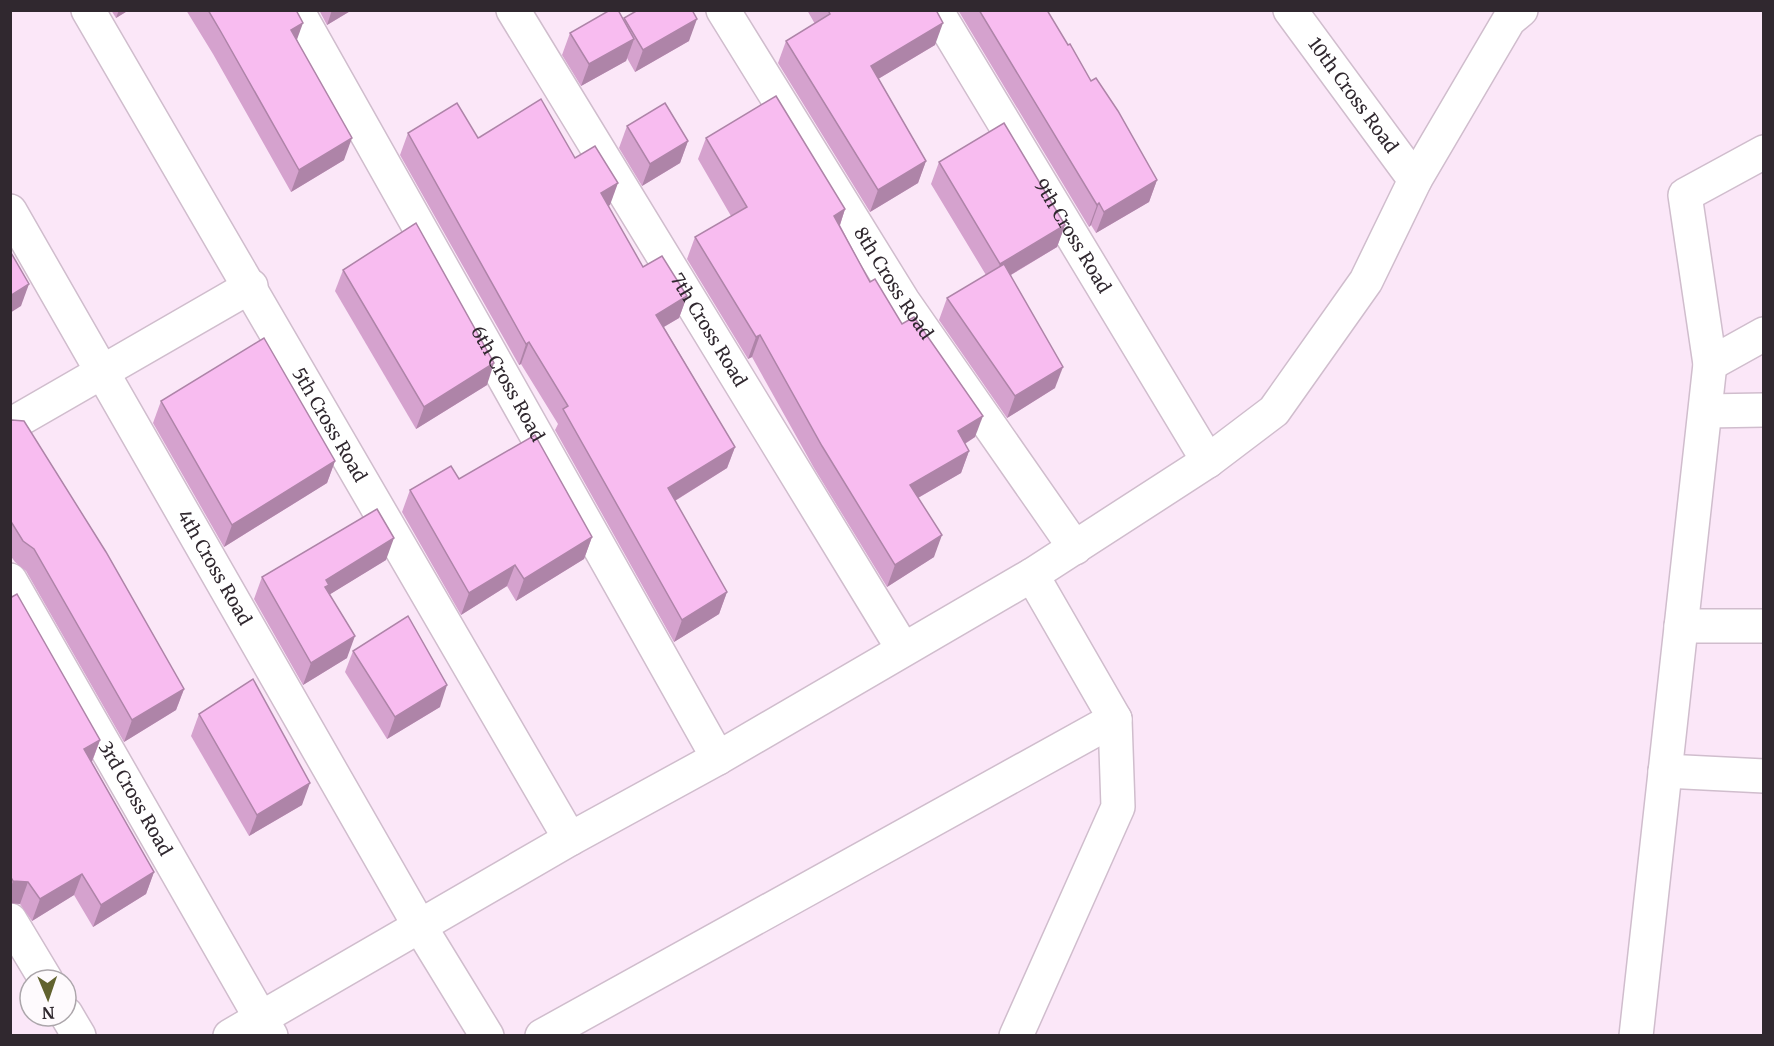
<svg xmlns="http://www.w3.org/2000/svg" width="1774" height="1046" font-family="Merriweather,serif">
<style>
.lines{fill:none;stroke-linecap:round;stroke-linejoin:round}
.street-casing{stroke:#d0bdcd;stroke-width:36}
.street{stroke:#fff;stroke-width:33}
.wall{fill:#d5a2ce}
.shaded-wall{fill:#ae84a8}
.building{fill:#f8bcf0;stroke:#ae84a8;stroke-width:1.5}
.labels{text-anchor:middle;stroke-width:4.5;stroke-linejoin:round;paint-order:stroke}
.street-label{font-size:18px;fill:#30282f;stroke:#fefafd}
</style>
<rect width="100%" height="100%" fill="#fbe7f8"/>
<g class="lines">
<g class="street-casing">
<g id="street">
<path id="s1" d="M88,10L570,839"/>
<path id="s2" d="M297,10L718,758"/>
<path id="s3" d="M513,10L903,649"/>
<path id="s4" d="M723,10L903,301L1075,548"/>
<path id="s5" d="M936,10L1208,461"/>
<path id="s6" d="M1290,10L1415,180"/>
<path id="s7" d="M10,211L419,925L487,1036"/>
<polyline points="1710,364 1764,334"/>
<polyline points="1706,411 1764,410"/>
<polyline points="10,425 251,286"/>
<path id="s8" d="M10,580L271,1036"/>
<polyline points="1681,626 1764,626"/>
<polyline points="1665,771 1764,776"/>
<polyline points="10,920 46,980"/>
<polyline points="66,1014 79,1036"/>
<polyline points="230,1036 570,839 718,758 1032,575 1208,461 1274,411 1366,281 1415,180 1509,20 1521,10"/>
<polyline points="542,1036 1115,719 1032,575"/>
<polyline points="1016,1036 1118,807 1115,719"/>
<polyline points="1636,1036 1710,364 1685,195 1764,152"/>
</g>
</g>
<use href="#street" class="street"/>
</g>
<g class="wall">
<polygon points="111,10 129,10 116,18"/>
<polygon points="186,10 296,10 297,39 344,160 291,192 213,54"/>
<polygon points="319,10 352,10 327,25"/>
<polygon points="807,10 936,10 935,45 878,79 926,161 918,183 870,212 778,63 786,41 815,24"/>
<polygon points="958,10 1047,10 1068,45 1091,81 1157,180 1149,202 1096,233 1091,225 1089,227"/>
<polygon points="624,18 689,41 635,72 627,58 626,61 581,86 562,55 570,33 624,20"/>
<polygon points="627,126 688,141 680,163 642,186 619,148"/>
<polygon points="408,133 478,138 575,158 610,205 608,206 643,267 687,296 679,318 664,327 735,447 727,468 675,501 727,592 719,614 674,642 555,430 558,424 521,364 519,365 400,155"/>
<polygon points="706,138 845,209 840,225 870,282 902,324 975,437 965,444 969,451 961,473 918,498 934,557 887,587 814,468 752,357 748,359 687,259 695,237 731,216 698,159"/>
<polygon points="939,162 1065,225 1057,247 1011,275 1055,388 1007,418 939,320 947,298 986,275 931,184"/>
<polygon points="343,270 487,385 416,429 335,291"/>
<polygon points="161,401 335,461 327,483 224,547 153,423"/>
<polygon points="10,421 184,689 176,710 124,742 26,571 15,562 10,555"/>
<polygon points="459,479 592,537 584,559 516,601 507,586 461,615 402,512 410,490"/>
<polygon points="386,560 330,594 347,658 303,685 254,599 262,577"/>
<polygon points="10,598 100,740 92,762 154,872 146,894 93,927 74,895 32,921 20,904 10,903"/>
<polygon points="353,651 440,707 387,739 345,672"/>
<polygon points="199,714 302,805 249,836 191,736"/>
</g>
<g class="shaded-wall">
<polygon points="119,10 129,10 116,18"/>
<polygon points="332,10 352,10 327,25"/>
<polygon points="697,19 689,41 635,72 643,50"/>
<polygon points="303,23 295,45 291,30"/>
<polygon points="943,23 935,45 863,88 871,66"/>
<polygon points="634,39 626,61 581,86 589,64"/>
<polygon points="352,138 344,160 291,192 299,170"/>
<polygon points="688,141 680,163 642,186 650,164"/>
<polygon points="926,161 918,183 870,212 878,190"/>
<polygon points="1157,180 1149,202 1096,233 1104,212"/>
<polygon points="618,183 610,205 593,215 601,193"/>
<polygon points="1099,203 1091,225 1089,227 1097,205"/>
<polygon points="845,209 838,231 834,216"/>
<polygon points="1065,225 1057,247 992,286 1000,264"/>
<polygon points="29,284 21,306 10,313 10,296"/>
<polygon points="687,296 679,318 648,336 656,315"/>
<polygon points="760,335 752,357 748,359 756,337"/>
<polygon points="529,342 521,364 519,365 526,344"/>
<polygon points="494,363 487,385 416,429 424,407"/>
<polygon points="1063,367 1055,388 1007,418 1015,396"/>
<polygon points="983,416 975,437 950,453 958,431"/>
<polygon points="735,447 727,468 660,510 668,488"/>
<polygon points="969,451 961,473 902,507 910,485"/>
<polygon points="335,461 327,483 224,547 232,525"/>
<polygon points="942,535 934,557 887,587 895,565"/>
<polygon points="592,537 584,559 516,601 524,579"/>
<polygon points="394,538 386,560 324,598 326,580"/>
<polygon points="515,565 507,586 461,615 469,593"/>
<polygon points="727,592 719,614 674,642 682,620"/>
<polygon points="355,636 347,658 303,685 311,663"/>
<polygon points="447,685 440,707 387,739 395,717"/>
<polygon points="184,689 176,710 124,742 132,720"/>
<polygon points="100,740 92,761 76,771 84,749"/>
<polygon points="310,783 302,805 249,836 257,815"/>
<polygon points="154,872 146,894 93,927 101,905"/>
<polygon points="82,874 74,895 32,921 40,899"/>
<polygon points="13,881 28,882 20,904 10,903 10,889"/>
</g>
<g class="building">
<polygon points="208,10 296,10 303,23 291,30 352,138 299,170 221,32"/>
<polygon points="610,10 618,10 634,39 589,64 570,33"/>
<polygon points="638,10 692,10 697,19 643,50 624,18"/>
<polygon points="828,10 936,10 943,23 871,66 926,161 878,190 786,41 830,14"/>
<polygon points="979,10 1047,10 1068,45 1070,44 1091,81 1096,78 1118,111 1157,180 1104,212 1099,203 1097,205"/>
<polygon points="776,96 845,209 834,216 870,282 875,279 902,324 914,317 983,416 958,431 969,451 910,485 942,535 895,565 822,446 760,335 756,337 695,237 747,207 706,138"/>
<polygon points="541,99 575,158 595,146 618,183 601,193 643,267 662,256 687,296 656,315 735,447 668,488 727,592 682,620 563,409 568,406 529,342 526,344 408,133 457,103 478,138 480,137"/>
<polygon points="665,103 688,141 650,164 627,126"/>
<polygon points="1004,123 1065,225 1000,264 939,162"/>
<polygon points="416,223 494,363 424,407 343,270"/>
<polygon points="10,251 29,284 10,296"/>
<polygon points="1004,264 1063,367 1015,396 947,298"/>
<polygon points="264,338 335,461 232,525 161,401"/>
<polygon points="12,420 24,421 106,552 184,689 132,720 34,549 23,541 10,520 10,421"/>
<polygon points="535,435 592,537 524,579 515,565 469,593 410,490 451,466 459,479"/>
<polygon points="377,509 394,538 326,580 329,585 325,587 355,636 311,663 262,577"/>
<polygon points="17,594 100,740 84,749 154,872 101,905 82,874 40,899 28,882 13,881 10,876 10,598"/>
<polygon points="408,616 447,685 395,717 353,651"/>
<polygon points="253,679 310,783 257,815 199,714"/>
</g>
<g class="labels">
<g class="street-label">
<text dy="6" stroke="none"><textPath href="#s6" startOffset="106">10th Cross Road</textPath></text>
<text dy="6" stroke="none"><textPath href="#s5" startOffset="264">9th Cross Road</textPath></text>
<text dy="6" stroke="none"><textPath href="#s4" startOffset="322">8th Cross Road</textPath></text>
<text dy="6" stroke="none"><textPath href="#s3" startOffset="375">7th Cross Road</textPath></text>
<text dy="6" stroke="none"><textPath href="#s2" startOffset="429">6th Cross Road</textPath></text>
<text dy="6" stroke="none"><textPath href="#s1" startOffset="480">5th Cross Road</textPath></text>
<text dy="6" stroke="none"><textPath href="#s7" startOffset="411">4th Cross Road</textPath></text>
<text dy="6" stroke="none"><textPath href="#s8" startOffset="252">3rd Cross Road</textPath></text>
</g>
</g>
<rect width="1774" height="1046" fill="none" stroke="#30282f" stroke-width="24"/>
<g transform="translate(48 998) rotate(178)"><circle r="28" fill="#fefafd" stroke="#aca6ab" stroke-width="1.5"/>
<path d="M0-4.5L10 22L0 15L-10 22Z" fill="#61622f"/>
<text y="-9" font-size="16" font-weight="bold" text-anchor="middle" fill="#30282f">N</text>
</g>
</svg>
